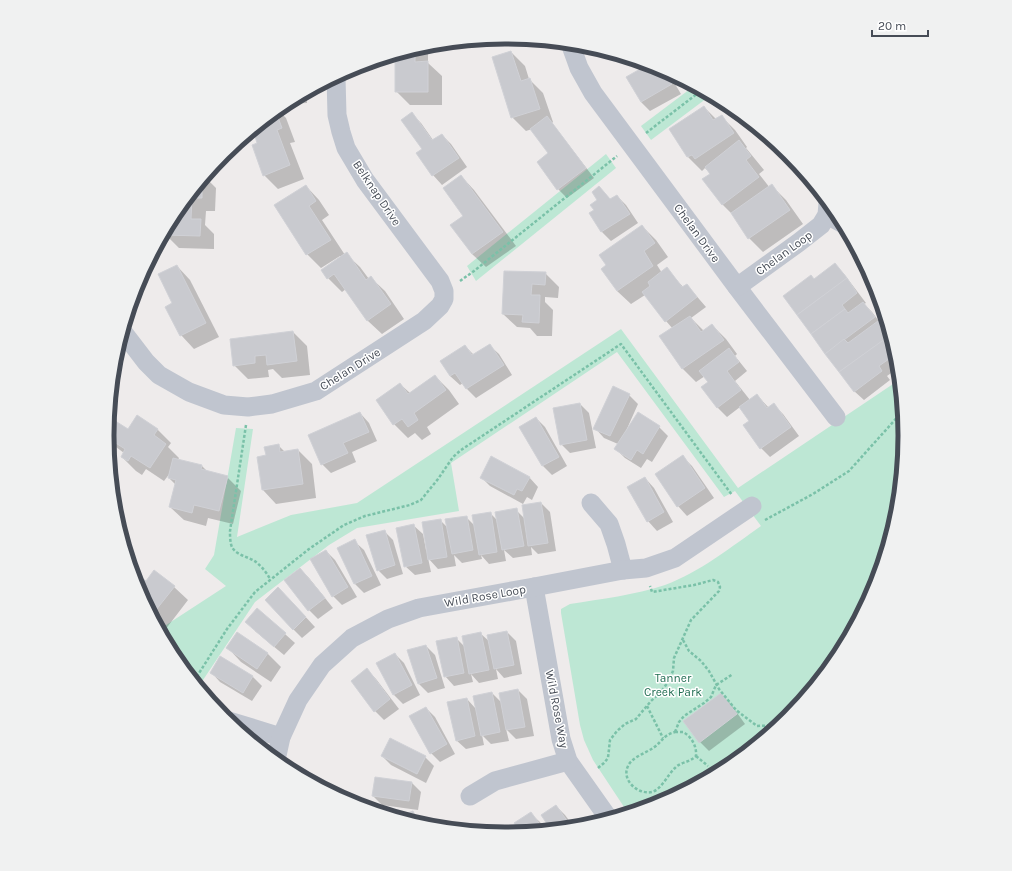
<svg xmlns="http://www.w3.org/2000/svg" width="1012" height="871" font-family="Karla,sans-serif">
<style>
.green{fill:#bde7d4}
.shadow{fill:#0003}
.building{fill:#c9cacf;stroke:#d0d1d6}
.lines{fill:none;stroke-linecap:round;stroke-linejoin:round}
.path{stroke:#7ac1a8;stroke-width:2.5;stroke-dasharray:3 2;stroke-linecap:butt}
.minor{stroke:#c0c5cf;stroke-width:19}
.labels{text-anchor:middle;stroke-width:3;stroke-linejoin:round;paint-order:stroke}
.street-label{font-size:12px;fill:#464c56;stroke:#fff}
.park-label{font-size:12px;fill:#216d52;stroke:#fff}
.rim{fill:none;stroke:#464c56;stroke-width:5}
</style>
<rect width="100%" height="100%" fill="#eeebeb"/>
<g class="green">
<polygon points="694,86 711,95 651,140 641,126"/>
<polygon points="606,154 616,168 476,281 467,266"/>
<path d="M621,329L738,488L899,380L904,436L897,513L874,588L837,657L788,717L727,767L658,804L628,813L593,760L584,740L580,725L561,613V609L570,604C601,599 635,595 665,585C700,572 731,547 761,526L735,491L724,497L617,352L451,463L459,511L357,528L329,545L255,602L199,686L175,657L160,629L226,586L205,569L214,555L236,428L253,429L237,537L291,515L357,503Z"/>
</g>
<g class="shadow">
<polygon points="506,37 528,39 528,41 502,43 497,38"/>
<polygon points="428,45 428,63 442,76 442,105 410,105 396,91 396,55"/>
<polygon points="511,52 525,66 529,79 543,93 553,122 552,123 594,178 567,198 558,189 550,153 532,129 526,131 512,117"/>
<polygon points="612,53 636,61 621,62"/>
<polygon points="659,67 682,80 675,84 681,94 650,111 641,102"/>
<polygon points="307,92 307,103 286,104"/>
<polygon points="704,107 716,119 721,116 735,130 747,147 746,148 764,170 759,174 770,188 772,186 786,200 803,224 763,252 749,238 733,215 723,205 704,180 711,174 705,168 702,171 688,157 670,130"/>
<polygon points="278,110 286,118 295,142 290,143 304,179 278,189 264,175 259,144 253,130"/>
<polygon points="412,114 421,123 433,140 442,135 451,144 467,167 442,185 433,175 418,153 423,150"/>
<polygon points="461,176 474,190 516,246 486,267 472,254 465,216"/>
<polygon points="205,177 216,188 215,211 206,211 205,225 214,234 214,249 179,248 165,234 165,231 175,214"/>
<polygon points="306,186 319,200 329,215 322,220 345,255 346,254 360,267 369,279 371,278 385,291 404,319 382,334 368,321 346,289 342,292 328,278 341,258 340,256 321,268 307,254"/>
<polygon points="599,187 611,200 617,196 626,205 638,223 611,241 602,232 590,213 595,210 599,200"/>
<polygon points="642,226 656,240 668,257 657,265 662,273 667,269 684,288 687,285 706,307 691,318 704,331 712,325 726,339 737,354 735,356 747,371 735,381 750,400 757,395 769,408 774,405 783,414 799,436 770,457 761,448 750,421 740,407 727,417 718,408 703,387 709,382 705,376 696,382 682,368 673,329 666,321 645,295 631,304 617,291"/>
<polygon points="835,265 844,274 866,303 864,304 872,312 890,336 897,358 898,368 887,376 890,380 864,400 854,391 815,280"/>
<polygon points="177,266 190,280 219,337 194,349 181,335 174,304"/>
<polygon points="505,272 545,273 559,287 558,298 545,297 545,302 553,310 552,336 537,336 530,328 517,327 503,314"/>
<polygon points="293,332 307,346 310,375 282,378 273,369 268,370 269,377 248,379 234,365"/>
<polygon points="489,345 499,354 512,375 476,398 467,389 463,383 460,385 450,376 465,346 474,355"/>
<polygon points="435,376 449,390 459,404 427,427 431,434 422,440 415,433 408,438 394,424 400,384 410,393"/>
<polygon points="629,395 638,404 626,431 659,427 668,436 652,462 647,459 641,468 625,458 616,449 618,444 604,438 595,428"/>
<polygon points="580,404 589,413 596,448 570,453 561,444"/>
<polygon points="360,413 369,423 377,441 352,452 356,462 331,473 322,464"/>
<polygon points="109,418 128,430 157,429 171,443 168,447 179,458 178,460 202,466 208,472 227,477 241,491 233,524 208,518 206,526 184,520 170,507 176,485 169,478 170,473 164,481 146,469 142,475 136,471 122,457 124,453 108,441"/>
<polygon points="536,418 545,427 567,466 552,475 543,466 521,427"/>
<polygon points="278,445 285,452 298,450 312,464 316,498 276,504 263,490"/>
<polygon points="683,457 692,466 714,498 687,516 678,506 657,474"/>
<polygon points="481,477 529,477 538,487 532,500 527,497 523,504 490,486"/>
<polygon points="645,478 654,488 673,522 657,531 648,521"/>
<polygon points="541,503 550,512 556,551 538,554 531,547 532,555 513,558 504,550 506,561 489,564 481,555 482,559 462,563 454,555 456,566 438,569 428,558 431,572 415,575 405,566 413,525 423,534 426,550 428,550 441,521 448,528 466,517 475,526 490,513 498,521 516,510 524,518"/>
<polygon points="384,531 393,540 403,574 387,579 378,570"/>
<polygon points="354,541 364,550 381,585 364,593 355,584 338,549"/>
<polygon points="326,551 335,560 357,597 342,605 333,596"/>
<polygon points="300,569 309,578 333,608 318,619 309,610 286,581"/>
<polygon points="133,573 146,582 174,587 188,600 165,630 157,624 138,588"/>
<polygon points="288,598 315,627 302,638 293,629"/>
<polygon points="257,609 295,643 284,655 255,631"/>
<polygon points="507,632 516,641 522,674 504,678 496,669 498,679 479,683 471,674 473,682 454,686 445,676 456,638 465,647 481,634 490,642"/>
<polygon points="426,646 435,655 445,688 428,693 419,684 409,651"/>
<polygon points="228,648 267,653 281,667 271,682 241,662"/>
<polygon points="395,654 404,663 420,695 403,704 394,695 378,663"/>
<polygon points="221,657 253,677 262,686 252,701 220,682 211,672"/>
<polygon points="367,670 376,679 399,709 384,720 375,711 352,681"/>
<polygon points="518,690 527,699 534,736 516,739 506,729 509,741 491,744 482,735 484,745 466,749 456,740 467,699 476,709 492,693 502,703"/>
<polygon points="720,694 730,703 745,724 709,751 700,742"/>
<polygon points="426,708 435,717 455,754 440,762 431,753"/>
<polygon points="382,756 425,757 434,766 426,783 391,765"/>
<polygon points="412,783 421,792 418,810 382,805 373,796"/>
<polygon points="339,796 346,796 355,804 353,804"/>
<polygon points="556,806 565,815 574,827 553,829"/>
<polygon points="413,812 422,821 424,825 399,817"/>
<polygon points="530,813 540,822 545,830 522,832"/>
</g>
<g class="building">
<polygon points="415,49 415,62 428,61 428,92 395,92 395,55"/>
<polygon points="511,51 521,81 530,78 540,109 511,118 492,57"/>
<polygon points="649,64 659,67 669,73 667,75 672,84 641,102 626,77"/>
<polygon points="704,106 713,120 722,115 734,133 695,159 692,155 687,157 669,129"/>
<polygon points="276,112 282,128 277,130 290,165 263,176 252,145 257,143 253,130"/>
<polygon points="412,112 432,140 442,134 459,158 432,176 416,153 422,149 401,120"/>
<polygon points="547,116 586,168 557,190 537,162 548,153 530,129"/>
<polygon points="739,140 751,156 746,160 759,177 722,205 702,179 710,174 705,167"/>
<polygon points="461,175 503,232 472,254 450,225 463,216 443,188"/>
<polygon points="202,181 202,198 192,198 191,219 201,219 200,236 164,235 175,214"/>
<polygon points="772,184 790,210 748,239 731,213"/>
<polygon points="306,185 316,201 309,206 331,240 306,255 274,205"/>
<polygon points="599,186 610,199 617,195 630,214 601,232 589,213 594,210 590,205 597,200 592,192"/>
<polygon points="642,225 655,243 644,251 653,266 617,291 601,269 606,265 599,255"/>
<polygon points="347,252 366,280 371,276 391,304 367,321 334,274 327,279 321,270"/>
<polygon points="835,263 847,278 797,315 783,296 811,275 814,279"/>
<polygon points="177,265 206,323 180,336 165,307 172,303 158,274"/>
<polygon points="667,267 682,287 687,284 697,297 665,322 642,292 650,286 648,282"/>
<polygon points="504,271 546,272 545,285 532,284 531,295 540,295 539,323 522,322 523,315 502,314"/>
<polygon points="847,278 857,293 842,305 845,309 811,334 797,315"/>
<polygon points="863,302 875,317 825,354 811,334 845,309 848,313"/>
<polygon points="690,316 701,332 712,324 724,340 682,369 659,336"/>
<polygon points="878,321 889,336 839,372 825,354 844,339 848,343"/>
<polygon points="293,331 297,361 267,365 266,355 255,356 255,363 233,366 230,339"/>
<polygon points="889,336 896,354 879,366 882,371 854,392 839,372"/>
<polygon points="490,344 504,365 466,389 455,373 450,376 440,361 465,345 472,355"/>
<polygon points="729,348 739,362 727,371 741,390 717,408 701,387 708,382 699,371"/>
<polygon points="435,375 446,390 414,413 418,420 408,427 402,419 393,425 376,400 400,383 408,394"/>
<polygon points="613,386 630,394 610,436 593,429"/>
<polygon points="757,394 767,408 774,403 791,427 760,449 743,425 749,421 739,407"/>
<polygon points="580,403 587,440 560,445 553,408"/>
<polygon points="360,412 369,432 343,443 348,453 321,465 308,435"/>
<polygon points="638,412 660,426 643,454 637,450 631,460 614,449"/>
<polygon points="137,415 158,429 154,435 166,444 150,468 131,456 128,461 121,457 125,449 108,438 109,417 128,429"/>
<polygon points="536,417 559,457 542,466 519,427"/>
<polygon points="279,444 280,452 298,449 303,484 262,490 257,457 266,455 264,447"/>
<polygon points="683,455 705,488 677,507 655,474"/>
<polygon points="491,456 530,477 522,491 517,489 514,495 480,478"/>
<polygon points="173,458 202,465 201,469 228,476 219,511 194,505 192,513 169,507 176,480 168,478"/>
<polygon points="645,477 664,512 647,522 627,487"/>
<polygon points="541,502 548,543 528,546 522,505"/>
<polygon points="517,508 524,546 502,550 495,512"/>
<polygon points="491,512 497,552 479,555 472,515"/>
<polygon points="467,516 473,550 452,554 445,519"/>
<polygon points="441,519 447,557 428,560 422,522"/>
<polygon points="414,524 422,563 404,567 396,528"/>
<polygon points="385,530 395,565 377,571 366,535"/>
<polygon points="355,539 372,576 354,584 337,548"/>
<polygon points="326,550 348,587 332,597 310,559"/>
<polygon points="300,568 325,598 308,611 284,580"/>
<polygon points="154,570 175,586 152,615 138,588 133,571 146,581"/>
<polygon points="278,587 306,617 293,630 265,600"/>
<polygon points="257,608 286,633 274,647 245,622"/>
<polygon points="507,631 514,665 494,669 487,635"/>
<polygon points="237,632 268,653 257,669 226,648"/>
<polygon points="481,632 489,670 469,674 462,636"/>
<polygon points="457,637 464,673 444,677 436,641"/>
<polygon points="426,645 437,678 418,684 407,650"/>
<polygon points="395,653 412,685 393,695 376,663"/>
<polygon points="220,656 253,676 243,693 210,673"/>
<polygon points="367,668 390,699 374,712 351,681"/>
<polygon points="518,689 525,727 506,730 499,693"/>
<polygon points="492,692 500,732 481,736 473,696"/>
<polygon points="721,693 737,714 699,743 683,721"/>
<polygon points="467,698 475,736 456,741 447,702"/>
<polygon points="426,707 447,744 430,754 409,716"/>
<polygon points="390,738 426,756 417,774 381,756"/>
<polygon points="375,777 412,782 409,801 372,796"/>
<polygon points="556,805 572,828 551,830 541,815"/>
<polygon points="413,811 418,823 397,817"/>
<polygon points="531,812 544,830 521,833 514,823"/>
</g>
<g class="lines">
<g class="path">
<polyline points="646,133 702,90"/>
<polyline points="460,281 474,271 617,156"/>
<path d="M246,425L230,531C230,535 230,540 231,544C233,555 248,556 256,562C262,567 267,573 270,579"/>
<polyline points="765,520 813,494 849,471 902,412"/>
<polyline points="683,640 689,651 701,661 709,671 719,689 736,710 757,726 779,725"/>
<polyline points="194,681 227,629 255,592 309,549 344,525 365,516 410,505 421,500 438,479 453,457 461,450 621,344 732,495"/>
<polyline points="647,706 663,738"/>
<path d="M675,732H683C691,736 697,746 696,756C689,763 680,762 675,768C668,774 662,789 652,792C638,795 621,780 628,766C632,757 646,753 653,748C662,742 663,735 675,732Z"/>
<polyline points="675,732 679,722 684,716 704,703 711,697 716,685 733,674"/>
<polyline points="696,756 708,766"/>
<polyline points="598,768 604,763 608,758 610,740 617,731 625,724 636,719 651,701 661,692 668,682 673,671 674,658 691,620 719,591 720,587 718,582 713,580 694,585 652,592 650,586"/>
</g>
<g class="minor">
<polyline points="570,43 579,68 593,93 737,287 836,417"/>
<polyline points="827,215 842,223"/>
<polyline points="737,287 798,243 821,225 827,215 828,203"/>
<polyline points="123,332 146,362 159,375 189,392 224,405 248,407 272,404 316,391 424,321 440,306 444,299 444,291 440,281 365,180 346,148 341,132 337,115 336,77"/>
<polyline points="591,503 609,524 616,544 623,570"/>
<polyline points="534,587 561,739 568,761 609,819"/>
<polyline points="229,721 281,737"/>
<polyline points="276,760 281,737 298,700 322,665 352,638 388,619 419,608 534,587 623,570 646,568 675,558 752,506"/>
<polyline points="470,796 495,781 568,761"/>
</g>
</g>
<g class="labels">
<g class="street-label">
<text transform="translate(377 193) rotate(56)" y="4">Belknap Drive</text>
<text transform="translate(697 233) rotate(54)" y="4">Chelan Drive</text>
<text transform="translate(784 253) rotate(-36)" y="4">Chelan Loop</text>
<text transform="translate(350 369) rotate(-32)" y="4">Chelan Drive</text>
<text transform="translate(485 596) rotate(-10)" y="4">Wild Rose Loop</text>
<text transform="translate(557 709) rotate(79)" y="4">Wild Rose Way</text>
</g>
<g class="park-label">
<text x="673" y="682">Tanner<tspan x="673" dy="14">Creek Park</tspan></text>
</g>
</g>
<path d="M0 0H1012V871H0ZM505 44H507A391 391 0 0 1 898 435V436A391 391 0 0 1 507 827H505A391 391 0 0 1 114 436V435A391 391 0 0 1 505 44Z" fill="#f0f1f1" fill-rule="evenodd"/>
<path class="rim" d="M505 44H507A391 391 0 0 1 898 435V436A391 391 0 0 1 507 827H505A391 391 0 0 1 114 436V435A391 391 0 0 1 505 44Z"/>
<path d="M872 30v6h56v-6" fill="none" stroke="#464c56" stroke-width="2"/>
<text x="878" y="30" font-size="12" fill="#464c56" stroke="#ffffff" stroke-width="3" paint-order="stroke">20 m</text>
</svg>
